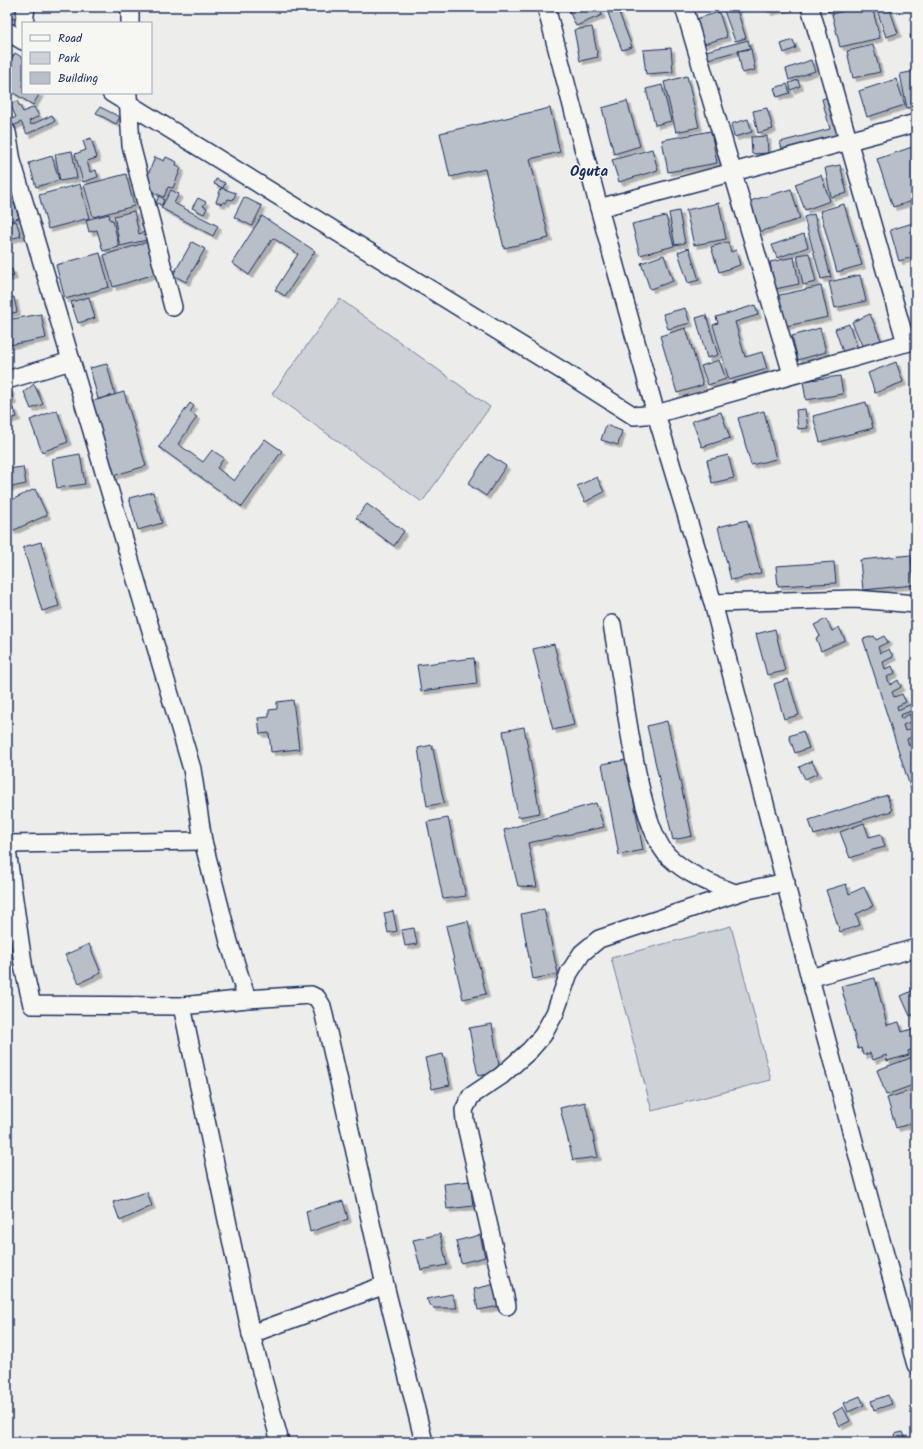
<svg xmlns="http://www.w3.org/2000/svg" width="923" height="1449" font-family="Kalam,sans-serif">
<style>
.green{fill:#ced2d7;stroke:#74809a}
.building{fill:#b9bfc8;stroke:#1b2f5e;filter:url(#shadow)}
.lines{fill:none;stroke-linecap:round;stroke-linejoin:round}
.minor-casing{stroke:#1b2f5e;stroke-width:20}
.minor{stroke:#f6f6f2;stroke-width:17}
.labels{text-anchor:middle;stroke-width:3;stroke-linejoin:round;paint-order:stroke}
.district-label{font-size:15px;font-weight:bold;fill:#1b2f5e;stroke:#f6f6f2}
</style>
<defs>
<filter id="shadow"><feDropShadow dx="3.5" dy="3.5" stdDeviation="0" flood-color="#0004"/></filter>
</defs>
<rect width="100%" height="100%" fill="#edeeec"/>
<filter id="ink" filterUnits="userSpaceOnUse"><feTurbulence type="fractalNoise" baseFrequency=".025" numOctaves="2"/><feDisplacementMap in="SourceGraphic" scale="8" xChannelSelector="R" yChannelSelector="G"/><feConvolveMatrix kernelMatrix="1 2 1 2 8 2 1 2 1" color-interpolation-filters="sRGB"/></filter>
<g filter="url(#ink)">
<g class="green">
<polygon points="340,299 490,407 422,502 272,394"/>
<polygon points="731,926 771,1080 652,1111 611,958"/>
</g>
<g class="building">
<polygon points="9,7 18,8 15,19 7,17"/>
<polygon points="578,7 599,7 602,15 576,26 569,11"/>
<polygon points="736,7 746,38 735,41 724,11"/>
<polygon points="767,7 792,7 768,12"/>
<polygon points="827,7 846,7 828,12"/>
<polygon points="861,7 872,7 880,38 840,47 832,14"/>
<polygon points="886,7 889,7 898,33 886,37 877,10"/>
<polygon points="618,10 632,47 622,50 608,13"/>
<polygon points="719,12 727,37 704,44 696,19"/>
<polygon points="592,27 598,57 580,61 574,30"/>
<polygon points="916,34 916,60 915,60 910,35"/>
<polygon points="748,40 750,48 708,59 706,51"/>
<polygon points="793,40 796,48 784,53 781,44"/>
<polygon points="873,45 880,72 853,78 847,51"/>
<polygon points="671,48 673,72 646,74 643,50"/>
<polygon points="751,49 755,70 742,73 738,51"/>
<polygon points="15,53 23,58 23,93 40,93 33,105 7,89 7,81 9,77 7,76 7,66"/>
<polygon points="811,60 815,71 789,80 786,69"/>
<polygon points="916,71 916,106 907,108 900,74"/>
<polygon points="687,76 699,127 676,132 664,82"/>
<polygon points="896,79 905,105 867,117 859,91"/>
<polygon points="798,80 800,86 791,90 789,83"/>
<polygon points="787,84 790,93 777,97 774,88"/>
<polygon points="662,85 671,121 655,125 646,89"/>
<polygon points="831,96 841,134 782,149 780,142 830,129 822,99"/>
<polygon points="17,101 23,112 34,107 39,116 29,121 31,125 52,115 55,121 27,134 21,122 13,126 10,120 16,117 10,104"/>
<polygon points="627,101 640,146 614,154 602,108"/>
<polygon points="100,107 120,117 116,124 96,113"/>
<polygon points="550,108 560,152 530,159 549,238 504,248 485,169 450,177 440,133"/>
<polygon points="767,108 773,129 758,133 753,111"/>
<polygon points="748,119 752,132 734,137 731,124"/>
<polygon points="711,131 717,163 668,172 662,140"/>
<polygon points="767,136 768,153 752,154 751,137"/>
<polygon points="91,138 97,158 87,161 90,172 96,170 98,177 83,182 75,154 86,150 83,141"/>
<polygon points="915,146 916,200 893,207 877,159"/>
<polygon points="652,149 658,170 619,182 612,160"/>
<polygon points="72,151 77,178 60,181 55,154"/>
<polygon points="52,156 59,180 36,187 29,163"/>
<polygon points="155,157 164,161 166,157 177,162 176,165 181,168 173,188 168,187 164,197 150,191 148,175"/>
<polygon points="840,165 847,193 831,197 825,168"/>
<polygon points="126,174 134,206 93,217 84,185"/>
<polygon points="821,175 830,201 805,210 795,184"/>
<polygon points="216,179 225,183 223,188 214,184"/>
<polygon points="80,184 89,218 48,229 39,195"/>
<polygon points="221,188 236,193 233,200 228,199 226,203 223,202 222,204 216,202"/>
<polygon points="791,189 800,219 759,232 750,201"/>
<polygon points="171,190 179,194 174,203 218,226 213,236 161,208"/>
<polygon points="159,196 164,199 162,205 156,203"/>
<polygon points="244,197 262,206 252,226 234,217"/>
<polygon points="198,198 206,202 203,206 207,208 204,214 192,208"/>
<polygon points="14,203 19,218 7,222 7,206"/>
<polygon points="719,203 726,239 694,245 686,210"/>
<polygon points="844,204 862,265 837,272 820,211"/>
<polygon points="134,211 139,234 145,232 147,240 120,246 114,216"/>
<polygon points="679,211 685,243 675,245 669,213"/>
<polygon points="109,214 110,220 113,220 119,247 103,251 97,230 89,232 86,220"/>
<polygon points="814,214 831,277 821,279 804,217"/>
<polygon points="262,216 315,251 285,296 275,290 298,254 273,238 249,275 232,263"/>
<polygon points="666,216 674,246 640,255 632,224"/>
<polygon points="16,221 21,236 7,240 7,224"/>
<polygon points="916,222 916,256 899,261 890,230"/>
<polygon points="804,234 808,247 777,258 772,245"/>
<polygon points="148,242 158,273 113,287 104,255"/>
<polygon points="192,242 205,249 186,282 173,275"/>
<polygon points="728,242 731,252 736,250 740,265 719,272 711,247"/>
<polygon points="689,248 699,280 688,283 678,252"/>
<polygon points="100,253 109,287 65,299 56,265"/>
<polygon points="809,253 816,282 803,285 797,255"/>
<polygon points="664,255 673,281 650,289 641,263"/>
<polygon points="794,257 799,284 775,289 770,262"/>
<polygon points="12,269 14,276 7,278 7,270"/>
<polygon points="860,275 866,301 835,308 829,282"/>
<polygon points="821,286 828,317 782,327 775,296"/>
<polygon points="14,297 17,312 7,314 7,298"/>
<polygon points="89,297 95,318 78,323 71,302"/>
<polygon points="755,305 758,315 735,322 745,357 762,352 767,369 729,380 713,325 718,323 716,317"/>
<polygon points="685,308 690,323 668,329 663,314"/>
<polygon points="41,314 46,338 10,345 7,329 7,320"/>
<polygon points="870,314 881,340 863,348 852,322"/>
<polygon points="706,315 718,355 707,358 696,318"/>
<polygon points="849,324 857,347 843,352 835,329"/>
<polygon points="686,328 703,385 677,393 660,336"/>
<polygon points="820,328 826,352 798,360 792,336"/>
<polygon points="719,360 726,379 708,385 701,366"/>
<polygon points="896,362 903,382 875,393 868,373"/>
<polygon points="107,364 115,395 98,399 90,368"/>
<polygon points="840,376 843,394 806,400 803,381"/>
<polygon points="34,384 43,404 31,409 24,392"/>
<polygon points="7,389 10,389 13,401 7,403"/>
<polygon points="124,392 146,466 112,476 90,402"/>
<polygon points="866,402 873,428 820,442 813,416"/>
<polygon points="190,403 194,406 190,412 197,417 178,444 203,462 212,450 224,458 217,468 234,481 265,439 282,451 242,507 159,447"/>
<polygon points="14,408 17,417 7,420 7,410"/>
<polygon points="805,409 808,428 798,429 796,410"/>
<polygon points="57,410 68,442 42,452 30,420"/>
<polygon points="764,411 776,459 751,465 738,418"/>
<polygon points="721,412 730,438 702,447 692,421"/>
<polygon points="606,425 622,431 618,445 601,440"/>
<polygon points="80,454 85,484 57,488 52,459"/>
<polygon points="488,454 506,466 486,496 468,484"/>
<polygon points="728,455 734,478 712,483 707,460"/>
<polygon points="23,467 26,484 7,488 7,469"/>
<polygon points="597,477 604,492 585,502 577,486"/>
<polygon points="35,489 47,515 12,531 7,519 7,502"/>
<polygon points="153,492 162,523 138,530 129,498"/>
<polygon points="367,504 404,531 394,546 356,518"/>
<polygon points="747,520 761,573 731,580 718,527"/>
<polygon points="41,542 59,606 42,611 23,547"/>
<polygon points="911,555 914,585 863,590 860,560"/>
<polygon points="834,562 836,583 778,586 776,566"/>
<polygon points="826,619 832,631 839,627 845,640 821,651 816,638 820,636 814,625"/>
<polygon points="775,629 785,671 767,675 756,634"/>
<polygon points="874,636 876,640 884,636 888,642 878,647 880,653 889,649 893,657 883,662 885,669 892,666 895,673 887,677 890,685 898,680 901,687 892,692 894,697 902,694 906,702 897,706 898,710 916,702 916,709 900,715 901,719 909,714 912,721 903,725 905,731 912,728 916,735 907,739 909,746 916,742 916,753 912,755 914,760 916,759 916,791 912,793 863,639"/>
<polygon points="554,644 574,725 553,730 533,649"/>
<polygon points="474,658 477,684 421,691 417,665"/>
<polygon points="788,679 799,715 784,719 774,684"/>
<polygon points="293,700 299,749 271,752 269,733 260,734 258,718 269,717 269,710 277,709 277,702"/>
<polygon points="667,721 692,836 673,840 647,726"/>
<polygon points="524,727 540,813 518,817 503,731"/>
<polygon points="803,731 809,748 795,753 789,736"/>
<polygon points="432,745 444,803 427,806 418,748"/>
<polygon points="626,760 643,850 619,855 602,764"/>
<polygon points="812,761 818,773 805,779 799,767"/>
<polygon points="887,795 892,811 814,835 809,820"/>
<polygon points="596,803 604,827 528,843 537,887 518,886 504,830"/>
<polygon points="448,818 466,896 443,899 427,822"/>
<polygon points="864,823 869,837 881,834 885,847 873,850 850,858 840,832"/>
<polygon points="846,884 849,894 864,887 873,906 856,914 860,925 840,932 826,890"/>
<polygon points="544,909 558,974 533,979 521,914"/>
<polygon points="393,911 397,931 388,933 384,913"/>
<polygon points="468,921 486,994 463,999 446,926"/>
<polygon points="414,928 417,944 405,946 402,930"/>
<polygon points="89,944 101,973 79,983 65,955"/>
<polygon points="875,978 887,1025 899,1022 902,1032 912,1029 916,1041 916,1048 908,1051 909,1055 887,1061 886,1055 873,1060 870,1053 863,1055 861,1048 858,1049 841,986"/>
<polygon points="916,981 916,1013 910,1016 901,996 914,990 911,983"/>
<polygon points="492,1024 500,1072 478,1076 469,1028"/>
<polygon points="443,1054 450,1085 432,1089 425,1058"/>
<polygon points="916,1056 916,1084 886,1095 877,1070"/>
<polygon points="916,1089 916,1122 896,1128 887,1098"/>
<polygon points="585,1102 598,1157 573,1160 560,1108"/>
<polygon points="470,1181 473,1206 447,1209 444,1184"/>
<polygon points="147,1192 152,1206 120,1221 113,1202"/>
<polygon points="343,1201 348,1219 310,1232 306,1211"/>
<polygon points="440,1234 447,1265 421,1270 413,1240"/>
<polygon points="480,1235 485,1257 461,1263 456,1241"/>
<polygon points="495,1284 500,1306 478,1310 474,1289"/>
<polygon points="452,1294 457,1308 433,1308 426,1299"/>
<polygon points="888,1395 892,1404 874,1410 871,1401"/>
<polygon points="860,1396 864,1405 848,1412 844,1403"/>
<polygon points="843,1407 850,1421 840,1426 833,1413"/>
<polygon points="903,1432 907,1442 897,1442 894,1434"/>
<polygon points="244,1439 245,1442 215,1442 215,1441"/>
</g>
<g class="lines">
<g class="minor-casing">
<g id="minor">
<polyline points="546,7 599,208 656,414 713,603 810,978 870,1201 916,1365"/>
<polyline points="684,7 792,374"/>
<polyline points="810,7 906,343"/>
<polyline points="24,23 26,7"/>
<polyline points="130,23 130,7"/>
<polyline points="7,31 23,41"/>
<polyline points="111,93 571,376 634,416 656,414 916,340"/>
<polyline points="128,95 131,145 173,307"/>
<polyline points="7,132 12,161 192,769 203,841 229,942 247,999"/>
<polyline points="599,208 916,123"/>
<polyline points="7,380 71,361"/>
<polyline points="713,603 855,599 916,604"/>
<path d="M612,624C617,653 622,682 626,711C632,746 644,833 669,857C688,875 712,884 735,893"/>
<polyline points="7,844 203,841"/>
<polyline points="7,850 24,970 32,1005 182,1006 251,1334 280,1442"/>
<polyline points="810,978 916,948"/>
<polyline points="182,1006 247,999 311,995 317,998 322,1006 385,1285 424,1442"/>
<polyline points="507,1306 465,1121 464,1110 471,1096 501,1076 530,1050 543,1035 555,1013 569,973 582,953 599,939 743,891 786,882"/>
<polyline points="251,1334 385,1285"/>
</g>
</g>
<use href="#minor" class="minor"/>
</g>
</g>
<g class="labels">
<g class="district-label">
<text x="589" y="176">Oguta</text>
</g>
</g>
<rect width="923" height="1449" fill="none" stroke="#f6f6f2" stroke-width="24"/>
<rect x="12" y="12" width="899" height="1425" fill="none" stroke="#1b2f5e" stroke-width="1.5" filter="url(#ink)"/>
<rect x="22" y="22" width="130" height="72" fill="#f6f6f2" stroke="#9ea6b7"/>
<rect x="30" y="35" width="20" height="6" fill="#f6f6f2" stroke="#9ea6b7"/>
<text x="58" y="42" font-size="12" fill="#1b2f5e">Road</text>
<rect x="30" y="52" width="20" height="12" fill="#ced2d7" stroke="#9ea6b7"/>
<text x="58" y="62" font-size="12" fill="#1b2f5e">Park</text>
<rect x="30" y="72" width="20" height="12" fill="#b9bfc8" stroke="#9ea6b7"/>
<text x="58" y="82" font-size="12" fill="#1b2f5e">Building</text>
</svg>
